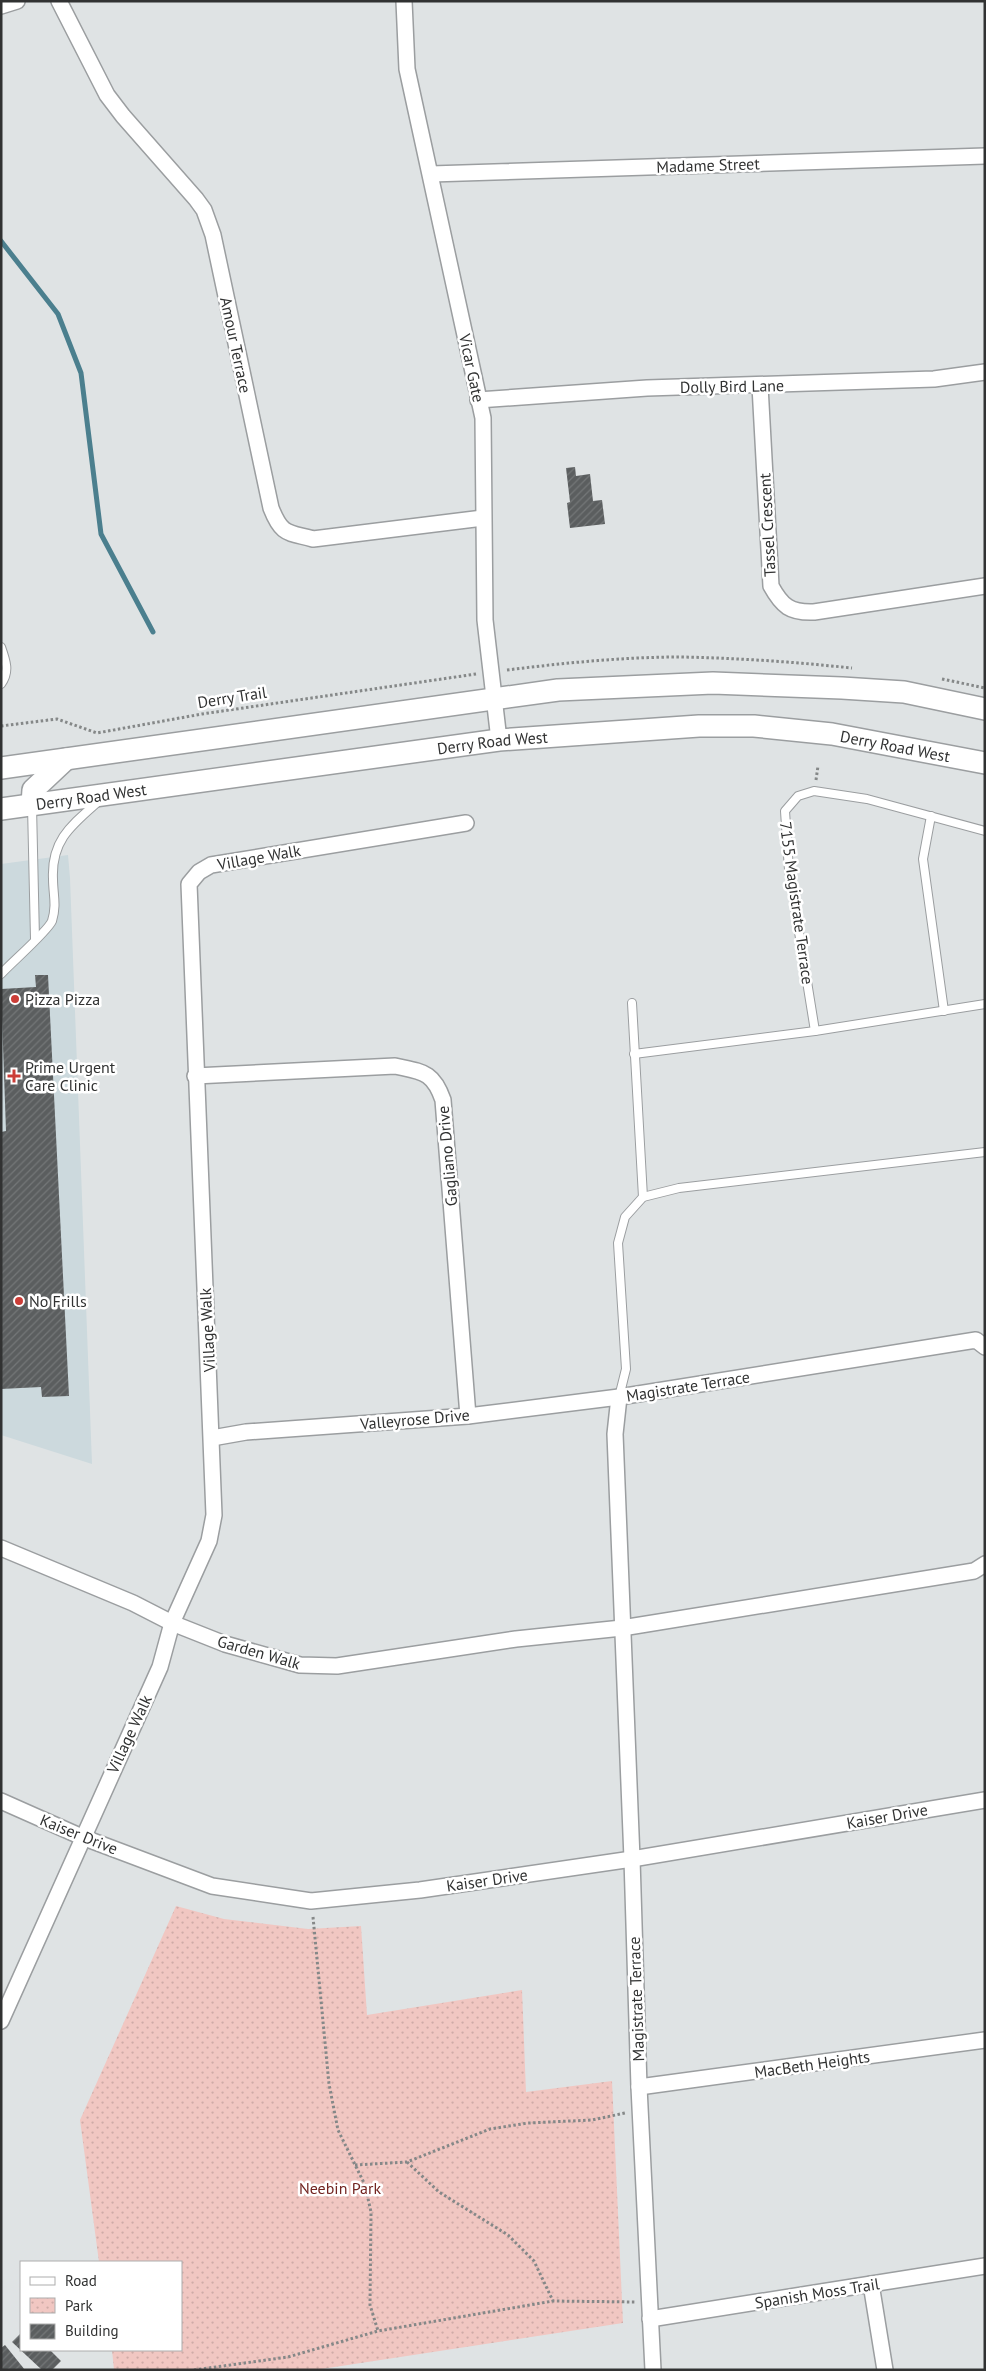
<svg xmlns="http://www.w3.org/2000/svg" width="986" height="2371" font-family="'PT Sans',sans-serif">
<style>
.built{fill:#ccd9dd}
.park{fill:url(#park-dots)}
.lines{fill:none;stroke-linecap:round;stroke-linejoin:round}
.stream{stroke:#4b7f8e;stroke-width:5}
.building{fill:url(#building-hatch)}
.lane-casing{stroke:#9b9ea0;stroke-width:10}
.street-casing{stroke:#9b9ea0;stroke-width:18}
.secondary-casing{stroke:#9b9ea0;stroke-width:24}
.path{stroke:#858888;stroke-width:3;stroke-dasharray:2.5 2.5;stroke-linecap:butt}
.lane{stroke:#fff;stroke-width:8}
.street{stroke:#fff;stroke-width:15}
.secondary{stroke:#fff;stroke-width:21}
.poi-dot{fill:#cb3d37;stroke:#fff;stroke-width:2}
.labels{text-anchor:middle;stroke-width:5;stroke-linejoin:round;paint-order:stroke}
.street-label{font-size:16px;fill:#313232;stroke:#fff}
.poi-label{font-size:16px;fill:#313232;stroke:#fff;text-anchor:start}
.park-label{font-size:16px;fill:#722521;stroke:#fff}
</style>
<defs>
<pattern id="park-dots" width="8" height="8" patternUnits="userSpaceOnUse" patternTransform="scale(1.25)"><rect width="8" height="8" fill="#f1c7c2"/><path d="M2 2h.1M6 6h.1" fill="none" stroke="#cfaba7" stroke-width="1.8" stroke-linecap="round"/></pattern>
<pattern id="building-hatch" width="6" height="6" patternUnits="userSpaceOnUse" patternTransform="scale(1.25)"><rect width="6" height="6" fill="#5b5e5f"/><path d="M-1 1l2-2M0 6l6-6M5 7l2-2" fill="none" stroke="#747778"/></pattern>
</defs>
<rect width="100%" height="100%" fill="#dfe3e4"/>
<polygon class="built" points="68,855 70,878 92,1464 1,1435 1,864"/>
<polygon class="park" points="176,1906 224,1919 308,1929 361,1926 367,2015 522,1990 526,2092 612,2081 623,2323 315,2370 114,2370 112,2350 181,2350 181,2262 99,2262 80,2120"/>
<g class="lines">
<polyline class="stream" points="1,241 58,314 81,373 101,534 153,632"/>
</g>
<g class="building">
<polygon points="575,467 576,476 590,474 593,501 602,500 605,524 570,528 567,503 570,502 566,468"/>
<polygon points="35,975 48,975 69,1396 42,1397 41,1387 1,1389 1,1132 6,1131 1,989 36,987"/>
<polygon points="21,2333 21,2350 50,2350 61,2361 52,2370 42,2370 12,2342"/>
<polygon points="5,2345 25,2370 1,2370 1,2348"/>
</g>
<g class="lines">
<g class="lane-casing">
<g id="lane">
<path d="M1,647C6,661 10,672 1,684"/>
<polyline points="32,806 35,939"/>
<polyline points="931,816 923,859 944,1011"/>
<path d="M1,974C11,963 48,931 52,921C57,905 53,894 53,879C51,839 73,824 100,800"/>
<polyline points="632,1003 643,1197"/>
<polyline points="815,1031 789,870 785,811 798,796 814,791 867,799 985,831"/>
<polyline points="634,1054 815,1031 985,1004"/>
<polyline points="619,1397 626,1369 618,1243 625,1217 643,1197 679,1188 985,1152"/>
</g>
</g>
<g class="street-casing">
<g id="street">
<path d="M59,1L107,95L123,116L196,199L204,210L213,235L271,508C282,536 288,532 313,539L483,518"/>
<polyline points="404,1 407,69 483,418 485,620 499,740"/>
<polyline points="1,6 17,1"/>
<polyline points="431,174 985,156"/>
<path d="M760,386L771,586C782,606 790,613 814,612L985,586"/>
<polyline points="478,400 647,388 934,379 985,372"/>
<path d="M195,1076L395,1066C422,1072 433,1071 443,1100L468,1416"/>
<polyline points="619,1397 615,1434 632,1859 639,2087 653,2370"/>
<polyline points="212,1438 246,1432 468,1416 619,1397 976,1340 985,1347"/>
<polyline points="1,1548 133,1603 172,1623 225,1644 300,1665 337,1666 516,1639 622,1628 974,1571 985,1564"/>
<polyline points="1,1801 82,1837 212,1886 311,1901 420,1890 632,1859 985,1800"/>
<polyline points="1,2021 160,1667 172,1623 209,1541 214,1515 189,884 199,872 211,865 466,823"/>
<polyline points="639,2087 985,2040"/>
<polyline points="871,2284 885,2370"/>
<polyline points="650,2319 985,2266"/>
</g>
</g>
<g class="secondary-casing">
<g id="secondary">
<polyline points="1,768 558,690 713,683 842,688 904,692 985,709"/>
<polyline points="32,804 33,790 66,759"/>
<path id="s1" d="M1,809L499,740L699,726H754L832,734L985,763"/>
</g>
</g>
<g class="path">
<path d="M507,670C564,663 623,657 681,657C738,658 795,662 852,668"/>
<polyline points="942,679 985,688"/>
<polyline points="1,726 57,719 97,733 202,714 476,674"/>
<polyline points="816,780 818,766"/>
<polyline points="313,1917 329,2084 338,2130 365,2185 371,2212 370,2305 378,2331"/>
<polyline points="407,2162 439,2192 508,2235 534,2261 553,2301"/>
<polyline points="355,2165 407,2162 490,2129 528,2123 592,2120 625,2113"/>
<polyline points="194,2370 288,2357 378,2331 553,2301 636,2302"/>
</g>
<use href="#lane" class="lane"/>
<use href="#street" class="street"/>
<use href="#secondary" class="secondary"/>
</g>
<g class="poi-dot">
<circle cx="15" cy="999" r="5"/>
<path d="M11.5 1068.5h5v5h5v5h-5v5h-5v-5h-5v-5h5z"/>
<circle cx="19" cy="1301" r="5"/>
</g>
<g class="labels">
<g class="street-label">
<text transform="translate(708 165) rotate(-2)" y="6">Madame Street</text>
<text transform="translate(236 345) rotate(78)" y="6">Amour Terrace</text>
<text transform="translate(472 368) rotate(78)" y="6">Vicar Gate</text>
<text transform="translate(732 386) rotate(-1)" y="6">Dolly Bird Lane</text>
<text transform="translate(767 525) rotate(-93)" y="6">Tassel Crescent</text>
<text transform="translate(232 697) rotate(-9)" y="6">Derry Trail</text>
<text dy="6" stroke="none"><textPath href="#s1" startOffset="496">Derry Road West</textPath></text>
<text dy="6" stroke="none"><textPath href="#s1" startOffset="901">Derry Road West</textPath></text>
<text dy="6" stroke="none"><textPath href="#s1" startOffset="91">Derry Road West</textPath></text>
<text transform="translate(259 857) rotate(-10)" y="6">Village Walk</text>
<text transform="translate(797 903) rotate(82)" y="6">7155 Magistrate Terrace</text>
<text transform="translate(447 1156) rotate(-95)" y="6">Gagliano Drive</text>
<text transform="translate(207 1330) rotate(-93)" y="6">Village Walk</text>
<text transform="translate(688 1386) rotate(-9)" y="6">Magistrate Terrace</text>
<text transform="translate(415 1419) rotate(-5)" y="6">Valleyrose Drive</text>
<text transform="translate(259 1652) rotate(16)" y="6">Garden Walk</text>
<text transform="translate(129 1734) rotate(-65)" y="6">Village Walk</text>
<text transform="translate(887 1816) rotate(-10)" y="6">Kaiser Drive</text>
<text transform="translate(79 1834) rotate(22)" y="6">Kaiser Drive</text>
<text transform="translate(487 1880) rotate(-8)" y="6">Kaiser Drive</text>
<text transform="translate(636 1999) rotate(-92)" y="6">Magistrate Terrace</text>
<text transform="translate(812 2064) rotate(-8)" y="6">MacBeth Heights</text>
<text transform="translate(817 2293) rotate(-9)" y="6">Spanish Moss Trail</text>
</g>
<g class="poi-label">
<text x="25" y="1005">Pizza Pizza</text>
<text x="25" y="1073">Prime Urgent<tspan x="25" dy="18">Care Clinic</tspan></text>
<text x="29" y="1307">No Frills</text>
</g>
<g class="park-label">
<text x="340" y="2194">Neebin Park</text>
</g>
</g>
<rect width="986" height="2371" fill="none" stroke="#313232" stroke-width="5"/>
<rect x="20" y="2261" width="162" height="90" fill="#ffffff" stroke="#adadad"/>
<rect x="30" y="2277" width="25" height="8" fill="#ffffff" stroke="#adadad"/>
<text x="65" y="2286" font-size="15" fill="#313232">Road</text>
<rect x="30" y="2298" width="25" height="15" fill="url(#park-dots)" stroke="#adadad"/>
<text x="65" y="2311" font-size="15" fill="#313232">Park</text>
<rect x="30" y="2324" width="25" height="15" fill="url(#building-hatch)" stroke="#adadad"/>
<text x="65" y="2336" font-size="15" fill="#313232">Building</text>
</svg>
